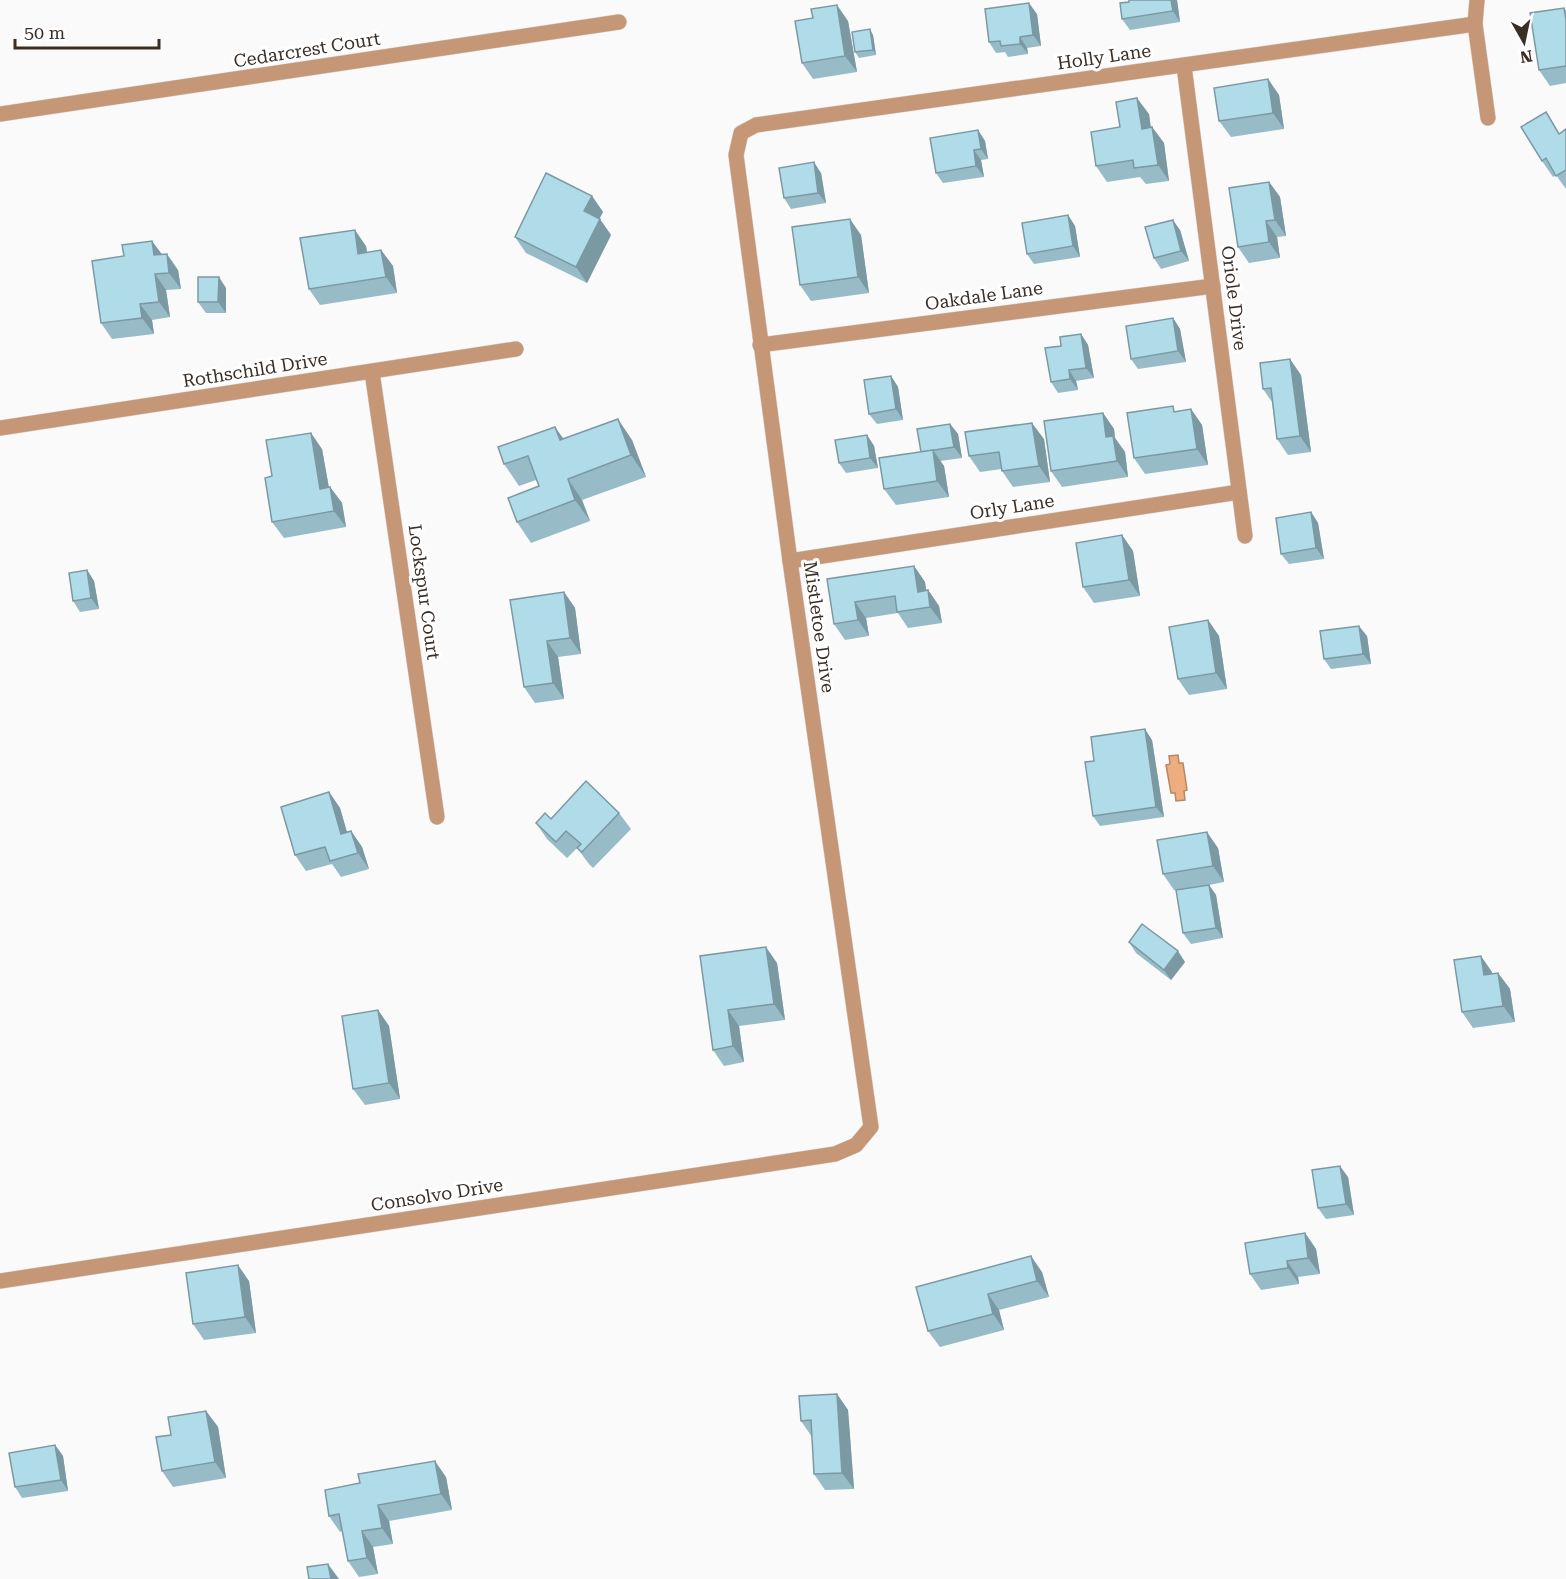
<svg xmlns="http://www.w3.org/2000/svg" width="1566" height="1579" font-family="'Roboto Serif',serif">
<style>
.water{fill:#edad7e;stroke:#b88763;stroke-width:1.5}
.lines{fill:none;stroke-linecap:round;stroke-linejoin:round}
.street-casing{stroke:#d8d5d4;stroke-width:16}
.street{stroke:#c59777;stroke-width:15}
.wall{fill:#97bcc8}
.shaded-wall{fill:#7b99a3}
.building{fill:#b0dbe9;stroke:#7b99a3;stroke-width:1.5}
.labels{text-anchor:middle;stroke-width:6;stroke-linejoin:round;paint-order:stroke}
.street-label{font-size:18px;fill:#3b2e25;stroke:#fff}
</style>
<rect width="100%" height="100%" fill="#fafafa"/>
<polygon class="water" points="1178,755 1179,763 1183,763 1187,790 1184,791 1185,800 1176,801 1175,793 1171,793 1166,765 1170,764 1169,756"/>
<g class="lines">
<g class="street-casing">
<g id="street">
<polyline points="1477,0 1475,24 1488,118"/>
<polyline points="1184,66 1245,536"/>
<polyline points="0,114 619,22"/>
<polyline points="760,345 1213,286"/>
<polyline points="372,372 437,817"/>
<polyline points="0,428 516,349"/>
<polyline points="790,561 1239,492"/>
<polyline points="0,1281 835,1154 856,1145 871,1127 790,561 736,155 741,133 756,125 1475,24"/>
</g>
</g>
<use href="#street" class="street"/>
</g>
<g class="wall">
<polygon points="1129,0 1177,0 1180,22 1130,30 1122,19 1129,2"/>
<polygon points="1564,8 1566,10 1566,83 1550,86 1539,70"/>
<polygon points="1037,14 1041,46 1027,48 1028,54 1008,57 1005,52 996,53 989,42"/>
<polygon points="848,21 857,72 813,79 802,63"/>
<polygon points="873,35 876,55 859,58 855,52"/>
<polygon points="1268,79 1279,95 1284,129 1231,137 1219,121"/>
<polygon points="1149,114 1151,128 1152,127 1164,143 1169,181 1146,184 1140,177 1107,182 1096,166 1120,127"/>
<polygon points="1566,129 1566,189 1556,175 1553,177 1542,161 1560,133"/>
<polygon points="978,130 985,141 988,159 981,160 984,177 943,183 936,173"/>
<polygon points="821,173 826,203 791,209 784,198"/>
<polygon points="1269,182 1280,197 1286,236 1277,237 1280,258 1249,263 1238,247"/>
<polygon points="592,196 603,212 599,219 611,235 587,283 526,253 515,237"/>
<polygon points="1068,215 1075,226 1080,257 1034,264 1027,254"/>
<polygon points="1180,230 1189,261 1161,269 1154,258"/>
<polygon points="861,235 869,293 811,301 800,285"/>
<polygon points="366,246 367,252 381,250 393,266 397,293 320,305 309,289"/>
<polygon points="162,255 178,270 181,289 166,290 170,317 152,320 154,334 112,339 101,323"/>
<polygon points="226,288 226,313 206,313 198,302"/>
<polygon points="1173,318 1180,329 1186,362 1138,369 1131,359"/>
<polygon points="1081,334 1088,345 1094,378 1076,381 1078,390 1058,393 1051,382 1061,346"/>
<polygon points="1301,375 1311,452 1288,455 1277,439 1272,402 1263,389"/>
<polygon points="891,376 898,387 903,420 877,424 869,414"/>
<polygon points="1191,409 1202,425 1208,465 1145,474 1134,458 1176,411"/>
<polygon points="1103,413 1114,429 1115,438 1125,452 1128,477 1062,487 1051,471"/>
<polygon points="950,424 958,434 962,458 940,461 944,466 949,497 896,505 884,489 921,452"/>
<polygon points="555,427 563,439 632,440 646,477 582,500 590,521 531,543 517,522 539,486 536,480 519,486 504,464"/>
<polygon points="867,435 874,446 878,468 846,473 839,463"/>
<polygon points="1044,439 1050,482 1013,487 1002,471 1002,469 980,472 969,456"/>
<polygon points="322,449 329,488 330,487 342,503 346,527 284,538 272,522 272,476"/>
<polygon points="1311,512 1318,523 1324,559 1289,564 1281,554"/>
<polygon points="1122,535 1133,551 1140,596 1094,603 1083,587"/>
<polygon points="914,566 925,582 926,590 928,590 939,606 942,623 908,628 898,613 866,618 869,636 845,640 834,624 827,579"/>
<polygon points="87,570 94,581 99,609 80,612 73,601"/>
<polygon points="564,592 575,608 581,654 558,657 564,699 535,703 524,687"/>
<polygon points="1208,620 1219,636 1227,689 1189,695 1178,679"/>
<polygon points="1367,636 1371,664 1331,669 1324,659"/>
<polygon points="1152,740 1164,817 1100,826 1093,816 1094,761"/>
<polygon points="329,792 340,808 347,832 351,831 362,847 369,869 341,877 332,864 306,871 295,855"/>
<polygon points="619,813 631,829 593,868 589,864 577,848 578,847 567,858 547,839 536,823 551,819"/>
<polygon points="1218,848 1224,882 1209,885 1216,895 1223,938 1191,944 1183,933 1176,890 1174,890 1163,874"/>
<polygon points="1129,942 1185,962 1171,980 1136,953"/>
<polygon points="700,956 777,963 785,1020 739,1026 744,1062 724,1066 713,1050"/>
<polygon points="1492,972 1492,974 1498,973 1510,989 1515,1022 1473,1028 1462,1012"/>
<polygon points="378,1010 389,1026 400,1099 365,1105 353,1089"/>
<polygon points="1348,1177 1354,1215 1326,1219 1318,1208"/>
<polygon points="1305,1233 1316,1249 1320,1274 1298,1277 1299,1284 1261,1290 1250,1274"/>
<polygon points="1042,1272 1049,1297 999,1310 1004,1330 940,1347 928,1331 916,1287"/>
<polygon points="249,1281 256,1333 204,1340 193,1324"/>
<polygon points="837,1394 848,1410 854,1489 825,1490 814,1474 812,1437 801,1421"/>
<polygon points="206,1411 218,1427 226,1478 173,1487 162,1471 171,1435"/>
<polygon points="55,1445 63,1456 68,1491 22,1498 15,1487"/>
<polygon points="446,1477 452,1510 389,1521 393,1544 373,1547 378,1574 359,1577 348,1561 342,1531 340,1532 329,1516"/>
</g>
<g class="shaded-wall">
<polygon points="1171,0 1177,0 1180,22 1173,11"/>
<polygon points="1029,3 1037,14 1041,46 1033,35"/>
<polygon points="837,5 848,21 857,72 845,56"/>
<polygon points="870,29 873,35 876,55 873,50"/>
<polygon points="1020,37 1027,48 1028,54 1020,44"/>
<polygon points="1268,79 1279,95 1284,129 1273,113"/>
<polygon points="1137,98 1149,114 1153,145 1142,129"/>
<polygon points="1152,127 1164,143 1169,181 1158,165"/>
<polygon points="978,130 985,141 988,159 981,149"/>
<polygon points="974,150 981,160 984,177 976,166"/>
<polygon points="814,162 821,173 826,203 818,193"/>
<polygon points="1269,182 1280,197 1286,236 1275,220"/>
<polygon points="592,196 603,212 595,227 584,211"/>
<polygon points="1068,215 1075,226 1080,257 1073,246"/>
<polygon points="600,219 611,235 587,283 576,267"/>
<polygon points="850,219 861,235 869,293 858,277"/>
<polygon points="1173,220 1180,230 1189,261 1181,251"/>
<polygon points="1266,221 1277,237 1280,258 1269,242"/>
<polygon points="355,230 366,246 370,270 358,254"/>
<polygon points="152,241 164,257 154,255"/>
<polygon points="381,250 393,266 397,293 386,277"/>
<polygon points="167,254 178,270 181,289 169,273"/>
<polygon points="155,274 166,290 170,317 159,302"/>
<polygon points="219,277 226,288 226,313 218,302"/>
<polygon points="140,304 152,320 154,334 142,318"/>
<polygon points="1173,318 1180,329 1186,362 1178,351"/>
<polygon points="1081,334 1088,345 1094,378 1086,368"/>
<polygon points="1290,359 1301,375 1311,452 1300,436"/>
<polygon points="1069,370 1076,381 1078,390 1070,379"/>
<polygon points="891,376 898,387 903,420 896,409"/>
<polygon points="1191,409 1202,425 1208,465 1197,449"/>
<polygon points="1103,413 1114,429 1115,438 1125,452 1128,477 1117,461 1106,437"/>
<polygon points="618,419 632,440 646,477 631,455"/>
<polygon points="1032,423 1044,439 1050,482 1039,466"/>
<polygon points="950,424 958,434 962,458 954,447"/>
<polygon points="555,427 570,448 560,440"/>
<polygon points="311,433 322,449 332,505 320,489"/>
<polygon points="867,435 874,446 878,468 870,458"/>
<polygon points="933,450 944,466 949,497 937,481"/>
<polygon points="568,479 582,500 590,521 575,500"/>
<polygon points="330,487 342,503 346,527 334,511"/>
<polygon points="1311,512 1318,523 1324,559 1316,548"/>
<polygon points="1122,535 1133,551 1140,596 1129,580"/>
<polygon points="914,566 925,582 929,608 918,592"/>
<polygon points="87,570 94,581 99,609 91,598"/>
<polygon points="928,590 939,606 942,623 930,607"/>
<polygon points="564,592 575,608 581,654 570,638"/>
<polygon points="855,602 866,618 869,636 858,620"/>
<polygon points="1208,620 1219,636 1227,689 1216,673"/>
<polygon points="1359,626 1367,636 1371,664 1363,654"/>
<polygon points="547,641 558,657 564,699 553,683"/>
<polygon points="1145,729 1152,740 1164,817 1156,807"/>
<polygon points="329,792 340,808 352,850 341,834"/>
<polygon points="351,831 362,847 369,869 358,853"/>
<polygon points="1207,832 1218,848 1224,882 1213,866"/>
<polygon points="1209,885 1216,895 1223,938 1216,928"/>
<polygon points="766,947 777,963 785,1020 774,1004"/>
<polygon points="1178,951 1185,962 1171,980 1164,970"/>
<polygon points="1481,956 1492,972 1495,991 1484,975"/>
<polygon points="1498,973 1510,989 1515,1022 1503,1006"/>
<polygon points="378,1010 389,1026 400,1099 389,1083"/>
<polygon points="728,1010 739,1026 744,1062 733,1046"/>
<polygon points="1340,1166 1348,1177 1354,1215 1346,1204"/>
<polygon points="1305,1233 1316,1249 1320,1274 1308,1258"/>
<polygon points="1031,1256 1042,1272 1049,1297 1037,1281"/>
<polygon points="1287,1261 1298,1277 1299,1284 1288,1268"/>
<polygon points="238,1265 249,1281 256,1333 245,1317"/>
<polygon points="988,1294 999,1310 1004,1330 993,1314"/>
<polygon points="837,1394 848,1410 854,1489 842,1473"/>
<polygon points="206,1411 218,1427 226,1478 215,1462"/>
<polygon points="55,1445 63,1456 68,1491 61,1480"/>
<polygon points="435,1461 446,1477 452,1510 441,1494"/>
<polygon points="378,1505 389,1521 393,1544 382,1528"/>
<polygon points="362,1531 373,1547 378,1574 367,1558"/>
<polygon points="328,1564 339,1579 331,1579"/>
</g>
<g class="building">
<polygon points="1129,0 1171,0 1173,11 1122,19 1120,3 1129,2"/>
<polygon points="1029,3 1033,35 1020,37 1020,44 1001,46 1000,41 989,42 985,9"/>
<polygon points="837,5 845,56 802,63 795,21 813,18 811,9"/>
<polygon points="1564,8 1566,20 1566,66 1539,70 1530,13"/>
<polygon points="870,29 873,50 855,52 852,32"/>
<polygon points="1268,79 1273,113 1219,121 1214,88"/>
<polygon points="1137,98 1142,129 1152,127 1158,165 1134,168 1133,160 1096,166 1091,132 1120,127 1116,102"/>
<polygon points="1546,112 1559,134 1566,129 1566,170 1556,176 1546,158 1542,161 1521,127"/>
<polygon points="978,130 981,149 974,150 976,166 936,173 930,138"/>
<polygon points="814,162 818,193 784,198 779,168"/>
<polygon points="546,173 592,196 584,211 600,219 576,267 515,237"/>
<polygon points="1269,182 1275,220 1266,221 1269,242 1238,247 1229,188"/>
<polygon points="1068,215 1073,246 1027,254 1022,223"/>
<polygon points="850,219 858,277 800,285 792,227"/>
<polygon points="1173,220 1181,251 1154,258 1145,227"/>
<polygon points="355,230 358,254 381,250 386,277 309,289 300,238"/>
<polygon points="152,241 154,255 167,254 169,273 155,274 159,302 140,304 142,318 101,323 92,261 124,256 122,245"/>
<polygon points="198,277 219,277 218,302 198,302"/>
<polygon points="1173,318 1178,351 1131,359 1126,326"/>
<polygon points="1081,334 1086,368 1069,370 1070,379 1051,382 1045,348 1061,346 1060,337"/>
<polygon points="1290,359 1300,436 1277,439 1271,388 1263,389 1260,363"/>
<polygon points="891,376 896,409 869,414 864,380"/>
<polygon points="1173,406 1174,412 1191,409 1197,449 1134,458 1127,413"/>
<polygon points="1103,413 1106,437 1113,436 1117,461 1051,471 1044,421"/>
<polygon points="618,419 631,455 568,479 575,500 517,522 508,498 539,486 528,456 504,464 498,447 555,427 560,440"/>
<polygon points="1032,423 1039,466 1002,471 999,452 969,456 965,432"/>
<polygon points="950,424 954,447 921,452 917,429"/>
<polygon points="311,433 320,489 330,487 334,511 272,522 265,478 272,476 266,440"/>
<polygon points="867,435 870,458 839,463 835,440"/>
<polygon points="933,450 937,481 884,489 879,458"/>
<polygon points="1311,512 1316,548 1281,554 1276,518"/>
<polygon points="1122,535 1129,580 1083,587 1076,543"/>
<polygon points="914,566 918,592 928,590 930,607 897,612 895,596 855,602 858,620 834,624 827,579"/>
<polygon points="87,570 91,598 73,601 69,573"/>
<polygon points="564,592 570,638 547,641 553,683 524,687 510,600"/>
<polygon points="1208,620 1216,673 1178,679 1169,627"/>
<polygon points="1359,626 1363,654 1324,659 1320,631"/>
<polygon points="1145,729 1156,807 1093,816 1085,762 1094,761 1091,737"/>
<polygon points="586,781 619,813 582,852 577,848 581,844 566,831 556,842 536,823 545,813 551,819"/>
<polygon points="329,792 341,834 351,831 358,853 330,861 325,847 295,855 281,807"/>
<polygon points="1207,832 1213,866 1163,874 1157,840"/>
<polygon points="1209,885 1216,928 1183,933 1176,890"/>
<polygon points="1142,924 1178,951 1164,970 1129,942"/>
<polygon points="766,947 774,1004 728,1010 733,1046 713,1050 700,956"/>
<polygon points="1481,956 1484,975 1498,973 1503,1006 1462,1012 1454,960"/>
<polygon points="378,1010 389,1083 353,1089 342,1016"/>
<polygon points="1340,1166 1346,1204 1318,1208 1312,1170"/>
<polygon points="1305,1233 1308,1258 1287,1261 1288,1268 1250,1274 1245,1243"/>
<polygon points="1031,1256 1037,1281 988,1294 993,1314 928,1331 916,1287"/>
<polygon points="238,1265 245,1317 193,1324 186,1273"/>
<polygon points="837,1394 842,1473 814,1474 811,1420 801,1421 799,1396"/>
<polygon points="206,1411 215,1462 162,1471 156,1437 171,1435 168,1417"/>
<polygon points="55,1445 61,1480 15,1487 9,1453"/>
<polygon points="435,1461 441,1494 378,1505 382,1528 362,1531 367,1558 348,1561 339,1514 329,1516 325,1490 360,1483 358,1474"/>
<polygon points="328,1564 331,1579 309,1579 307,1567"/>
</g>
<g class="labels">
<g class="street-label">
<text transform="translate(307 50) rotate(-9)" y="6">Cedarcrest Court</text>
<text transform="translate(1104 57) rotate(-8)" y="6">Holly Lane</text>
<text transform="translate(984 296) rotate(-8)" y="6">Oakdale Lane</text>
<text transform="translate(1234 298) rotate(83)" y="6">Oriole Drive</text>
<text transform="translate(255 370) rotate(-9)" y="6">Rothschild Drive</text>
<text transform="translate(1012 507) rotate(-9)" y="6">Orly Lane</text>
<text transform="translate(424 592) rotate(82)" y="6">Lockspur Court</text>
<text transform="translate(819 627) rotate(82)" y="6">Mistletoe Drive</text>
<text transform="translate(437 1195) rotate(-9)" y="6">Consolvo Drive</text>
</g>
</g>
<g transform="translate(1524 42) rotate(171)" stroke="#ffffff" stroke-width="4.5" paint-order="stroke">
<path d="M0-4.5L10 22L0 15L-10 22Z" fill="#3b2e25"/>
<text y="-9" font-size="16" font-weight="bold" text-anchor="middle" fill="#3b2e25">N</text>
</g>
<path d="M15 39v9h144v-9" fill="none" stroke="#3b2e25" stroke-width="3"/>
<text x="24" y="39" font-size="18" fill="#3b2e25" stroke="#ffffff" stroke-width="4.5" paint-order="stroke">50 m</text>
</svg>
